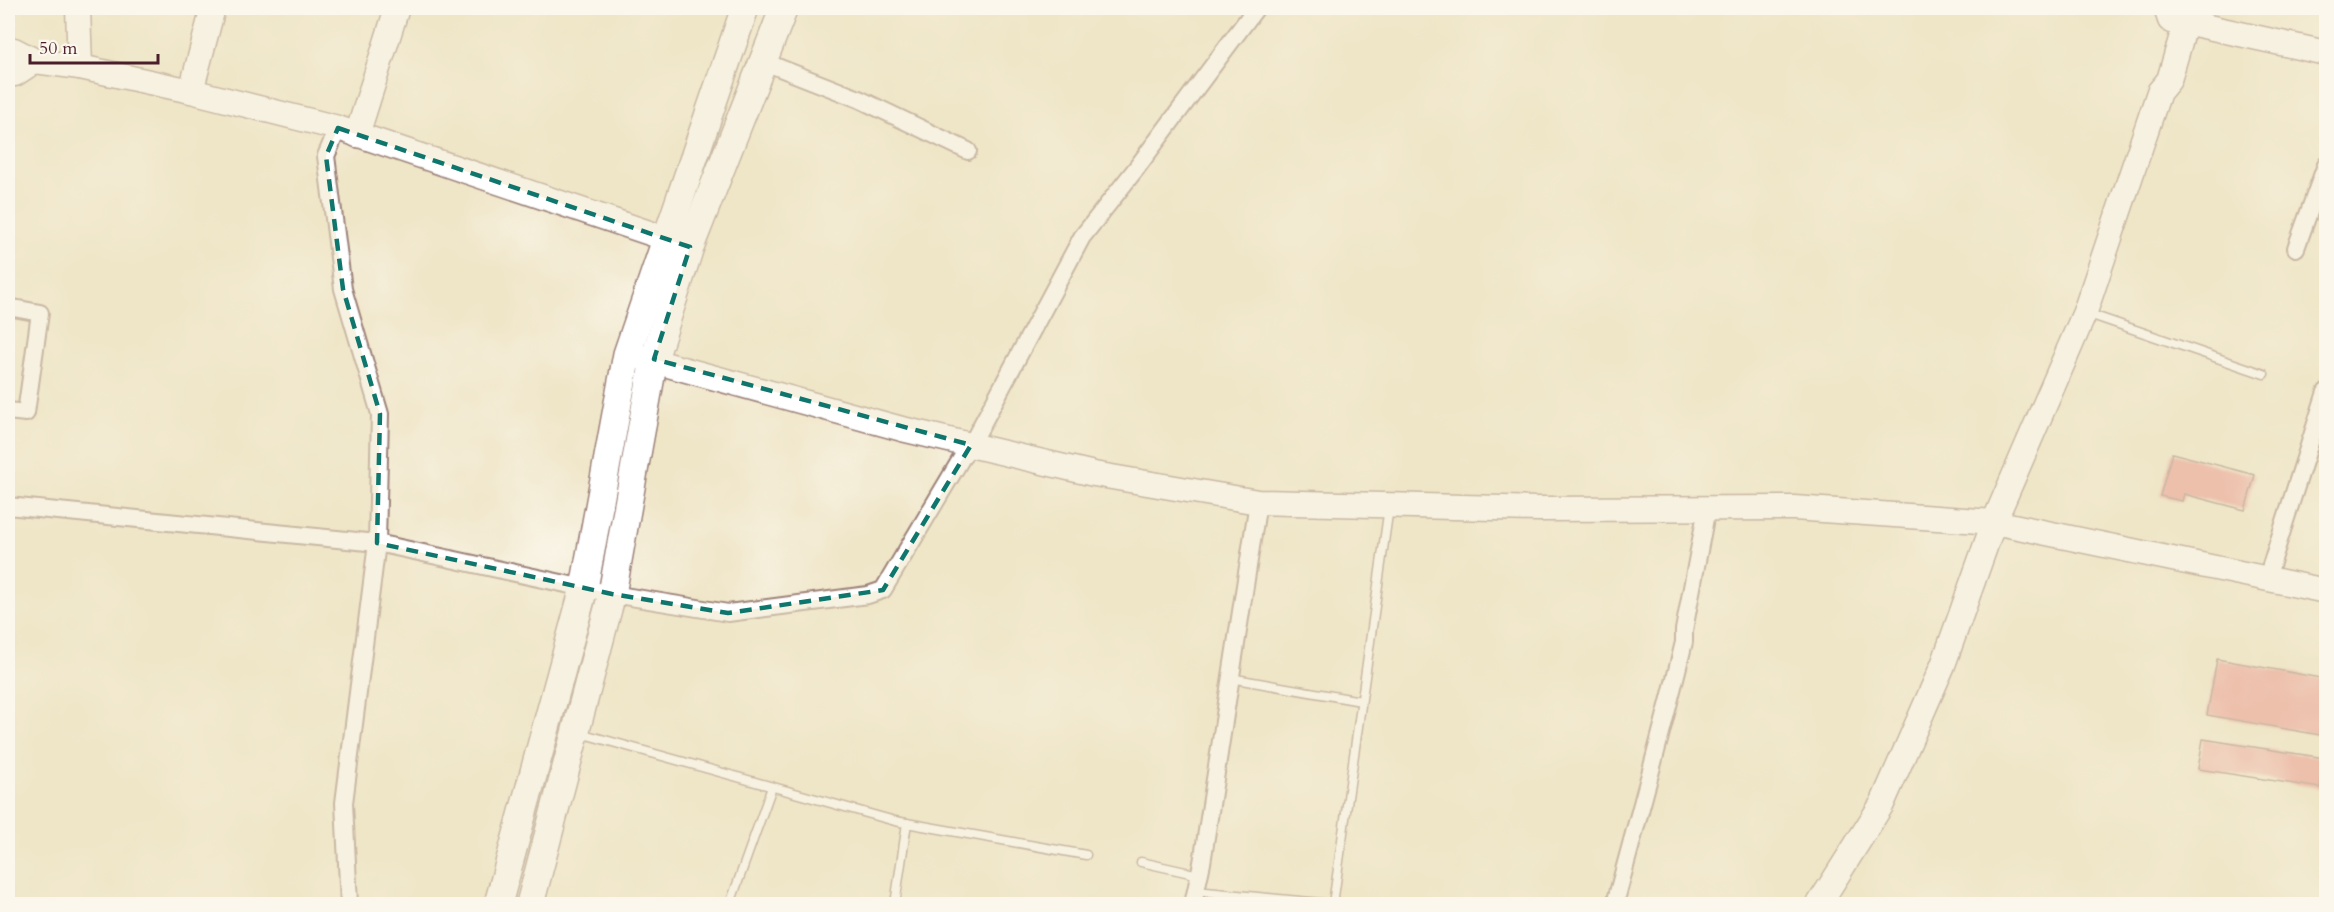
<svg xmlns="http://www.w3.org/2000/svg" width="2334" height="912" font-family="Cardo,serif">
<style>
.building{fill:#eb928c}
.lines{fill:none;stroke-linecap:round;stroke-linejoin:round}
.lane-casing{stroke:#9c8279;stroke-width:11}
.street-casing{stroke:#9c8279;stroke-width:20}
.secondary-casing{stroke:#9c8279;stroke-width:27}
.primary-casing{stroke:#9c8279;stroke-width:30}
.lane{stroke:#fff;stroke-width:8}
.street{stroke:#fff;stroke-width:16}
.secondary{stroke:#fff;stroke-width:24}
.primary{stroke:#fff;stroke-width:27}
.marked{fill:none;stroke:#0f766e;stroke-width:4.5;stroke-dasharray:12 8;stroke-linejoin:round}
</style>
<rect width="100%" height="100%" fill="#fbf7ec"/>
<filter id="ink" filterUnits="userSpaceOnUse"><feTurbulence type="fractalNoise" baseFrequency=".0167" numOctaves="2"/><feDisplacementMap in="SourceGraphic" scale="12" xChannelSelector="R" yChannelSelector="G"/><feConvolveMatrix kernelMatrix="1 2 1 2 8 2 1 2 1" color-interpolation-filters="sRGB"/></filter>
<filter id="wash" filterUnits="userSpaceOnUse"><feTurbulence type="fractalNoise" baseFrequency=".008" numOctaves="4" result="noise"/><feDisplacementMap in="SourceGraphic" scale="24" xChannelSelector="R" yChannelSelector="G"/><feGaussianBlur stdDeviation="1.35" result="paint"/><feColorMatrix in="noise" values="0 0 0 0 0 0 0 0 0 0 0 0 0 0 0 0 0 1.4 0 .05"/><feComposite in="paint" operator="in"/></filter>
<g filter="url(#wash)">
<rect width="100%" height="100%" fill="#efe5c7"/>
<g id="blocks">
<g class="building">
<polygon points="2172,453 2255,475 2245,510 2184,494 2182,501 2160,496"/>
<polygon points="2217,659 2326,679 2326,736 2207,715"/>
<polygon points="2203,739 2324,758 2320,788 2198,769"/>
</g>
</g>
</g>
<g filter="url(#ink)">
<use href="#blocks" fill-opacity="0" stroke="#9c8279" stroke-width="1.5"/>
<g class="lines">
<g class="lane-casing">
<g id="lane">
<polyline points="2086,313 2264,374"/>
<polyline points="1230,678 1361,701"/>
<polyline points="580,733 895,821 1086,855"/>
<polyline points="1141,862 1199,875"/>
<polyline points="1196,891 1332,904"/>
<polyline points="730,904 772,787"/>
<polyline points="895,904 907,823"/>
<polyline points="1333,904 1389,507"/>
</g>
</g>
<g class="street-casing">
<g id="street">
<polyline points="762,61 859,99 968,151"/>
<polyline points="338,128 326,156 343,289 380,414 377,543 344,803 349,904"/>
<polyline points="2296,248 2326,165"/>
<polyline points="8,307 40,313 26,413 8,411"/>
<polyline points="8,506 377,543 612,594 728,613 868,595 883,590 964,454 971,445 1082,237 1135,170 1256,8"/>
<polyline points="2267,578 2326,392"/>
<polyline points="1193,904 1202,863 1258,502"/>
<path d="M1615,904C1638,817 1663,730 1684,642V630L1707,508"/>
</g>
</g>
<g class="secondary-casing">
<g id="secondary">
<polyline points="78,8 80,67"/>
<polyline points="2166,8 2170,20 2181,25 2190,23 2197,15"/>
<polyline points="2190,23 2326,53"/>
<polyline points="8,50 14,50 35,61 80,67 191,91 338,128 685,245"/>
<polyline points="8,73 15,74 35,61"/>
<polyline points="191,91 213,8"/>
<polyline points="357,135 397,8"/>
<polyline points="635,356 902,429 1094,474 1258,502 1538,509 1794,508 1994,522 2326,591"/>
<polyline points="1819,904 1882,804 1943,665 1994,522 2085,312 2159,92 2169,80 2185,25"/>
</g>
</g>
<g class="primary-casing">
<g id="primary">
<polyline points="498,904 584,588 627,354 745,8"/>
<polyline points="530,904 612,594 654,359 690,247 784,8"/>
</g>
</g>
<use href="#lane" class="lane"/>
<use href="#street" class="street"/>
<use href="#secondary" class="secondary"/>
<use href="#primary" class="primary"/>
</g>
</g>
<path d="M0 0H2334V912H0ZM338,128L690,247L654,359L971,445L883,590L728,613L612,594L377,543L380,414L343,289L326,156Z" fill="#efe5c7" fill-opacity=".55" fill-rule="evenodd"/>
<path class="marked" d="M338,128L690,247L654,359L971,445L883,590L728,613L612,594L377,543L380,414L343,289L326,156Z"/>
<rect width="2334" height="912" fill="none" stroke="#fbf7ec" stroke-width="30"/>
<path d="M30 54v9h128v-9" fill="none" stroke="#4a1f2b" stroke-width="3"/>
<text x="39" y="54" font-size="18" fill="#4a1f2b" stroke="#fbf7ec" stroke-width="4.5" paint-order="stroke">50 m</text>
</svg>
